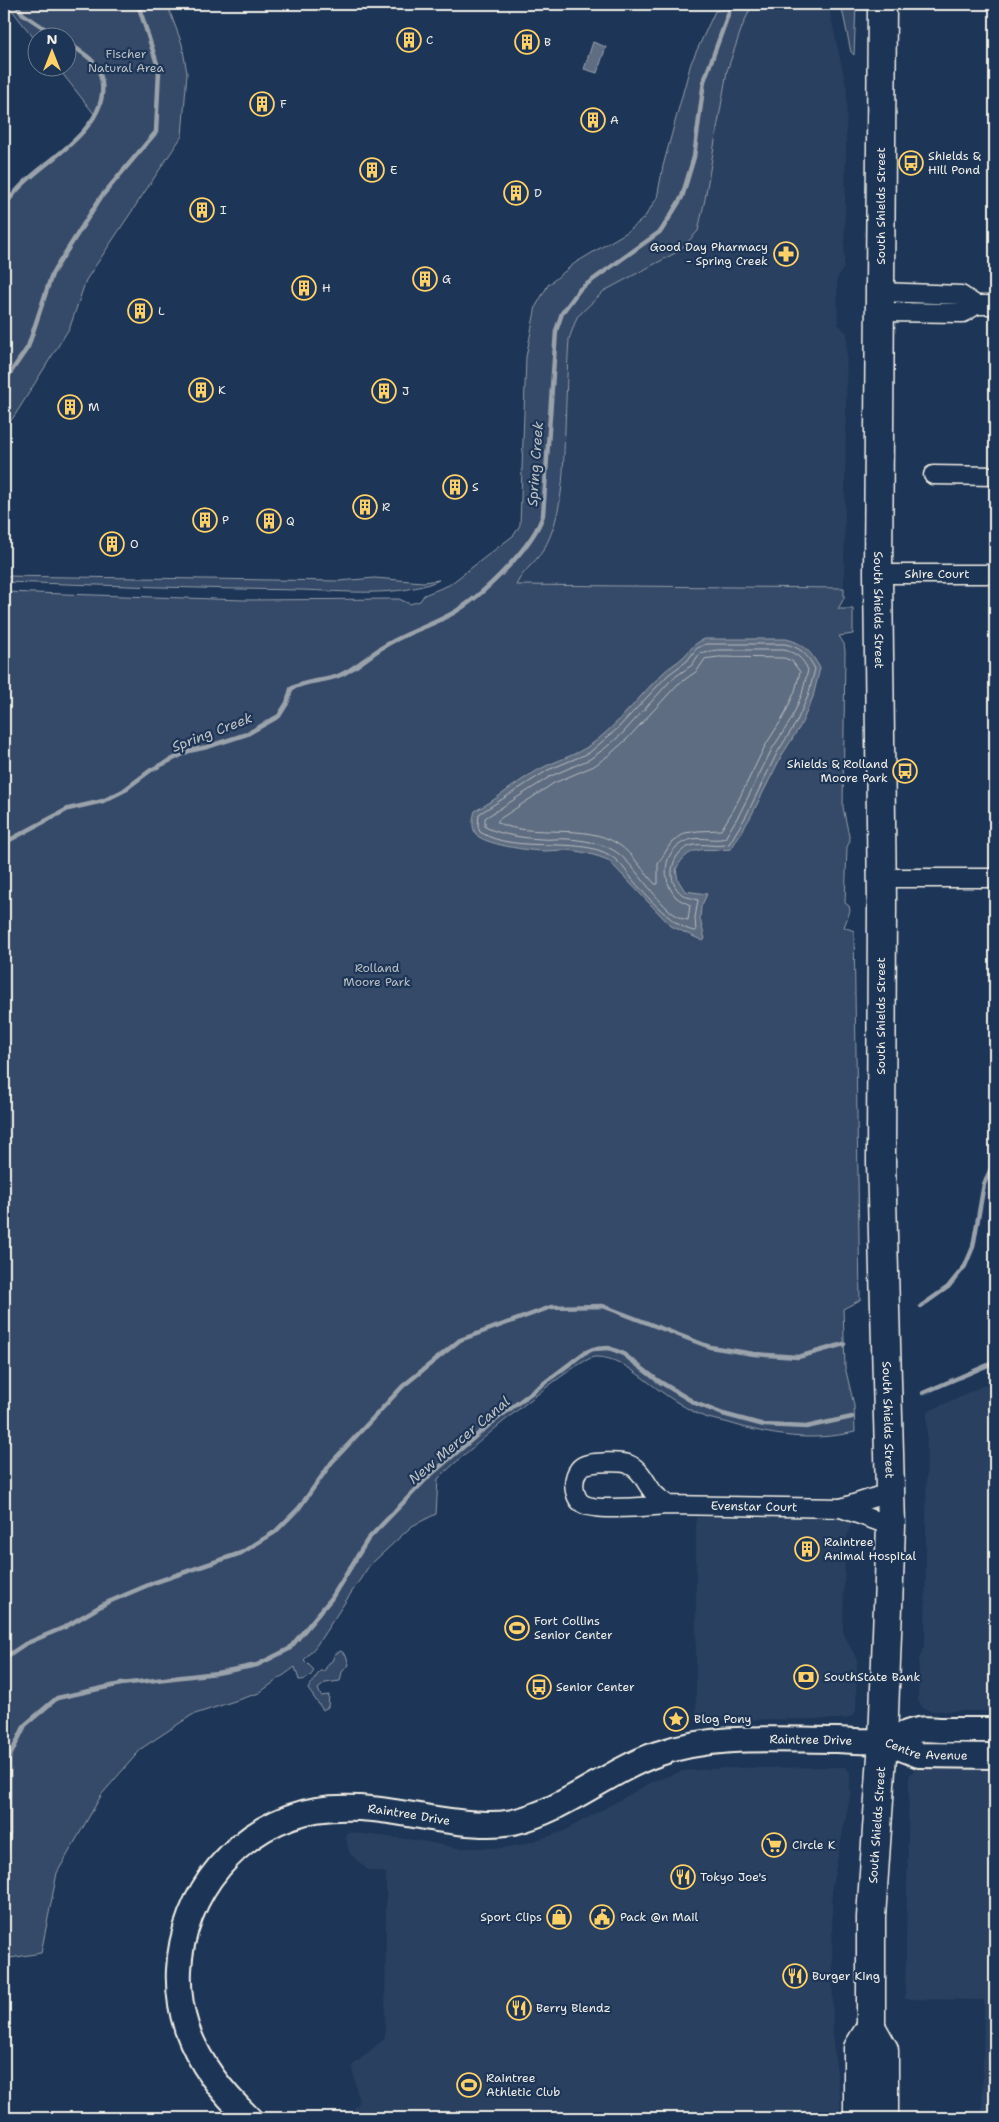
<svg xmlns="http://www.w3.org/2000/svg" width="999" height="2122" font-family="'Shantell Sans',sans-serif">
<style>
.built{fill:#2a4060}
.green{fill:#354a67;stroke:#949ea8}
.water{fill:#5e6d82;stroke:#9aa2ab}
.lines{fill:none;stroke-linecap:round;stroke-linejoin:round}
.shore{stroke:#b8bcbf;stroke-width:1}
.stream{stroke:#9aa2ab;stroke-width:4.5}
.street-casing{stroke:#f4f1e8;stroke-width:21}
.secondary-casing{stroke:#f4f1e8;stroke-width:28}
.primary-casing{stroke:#f4f1e8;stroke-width:31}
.street{stroke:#1d3557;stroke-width:18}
.secondary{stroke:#1d3557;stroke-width:24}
.primary{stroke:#1d3557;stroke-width:28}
.labels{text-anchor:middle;stroke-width:4.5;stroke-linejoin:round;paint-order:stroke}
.poi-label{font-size:12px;fill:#f4f1e8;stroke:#1d3557;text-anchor:start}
.park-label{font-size:12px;fill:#bbbfc1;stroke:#1d3557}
.street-label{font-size:12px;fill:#f4f1e8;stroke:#1d3557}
.water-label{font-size:14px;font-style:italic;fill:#c0c3c4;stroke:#1d3557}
</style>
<rect width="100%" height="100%" fill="#1d3557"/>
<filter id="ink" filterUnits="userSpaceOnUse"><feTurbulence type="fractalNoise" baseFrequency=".02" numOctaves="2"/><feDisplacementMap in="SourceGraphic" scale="10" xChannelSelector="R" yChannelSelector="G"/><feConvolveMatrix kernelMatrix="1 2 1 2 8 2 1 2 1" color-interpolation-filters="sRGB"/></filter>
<g filter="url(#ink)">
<g class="built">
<polygon points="757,4 828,4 847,90 844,267 837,279 838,324 847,333 844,588 516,585 521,573 540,557 557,516 563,481 569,339 577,317 604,291 679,251 698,231 705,199 727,71 742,27 751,6"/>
<polygon points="995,1380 995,1711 931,1711 923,1708 918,1700 919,1660 925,1644 927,1412"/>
<polygon points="696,1517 853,1519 845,1543 843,1632 857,1660 856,1711 852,1716 846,1719 696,1720"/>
<polygon points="838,1767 845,1767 850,1772 850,1796 832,1887 833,2043 840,2097 840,2118 346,2118 359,2103 352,2066 385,2038 386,1889 386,1873 368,1870 350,1854 346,1839 347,1832 422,1841 457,1848 502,1848 524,1844 562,1832 652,1782 682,1771 725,1768"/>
<polygon points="926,1767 964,1768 995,1771 995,2118 982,2118 984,2000 905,1999 909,1776 914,1770"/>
</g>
<g class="green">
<polygon points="7,4 167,4 182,44 187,73 182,136 86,280 70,327 15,415 4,430 4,206 21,186 81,136 95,115 58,68 68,68 68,38 38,38 37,42"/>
<path d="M750,4H757L751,7L742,27L727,71L705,199L698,231L679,251L604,291L577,317L569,339C567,369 566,400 565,430C563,468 564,508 547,543C540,560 524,568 516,585L844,588V598L838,609H853V634L839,636L844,644L845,651L843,807L850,841L847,847L845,903L849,906L850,911L844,927L854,931L860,1300L843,1309L845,1367L854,1405L855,1432C811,1442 772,1436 729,1423C719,1420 706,1419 696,1413C682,1406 668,1397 655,1387C637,1374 619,1357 595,1357C576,1358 456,1460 438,1479L436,1514L412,1526L369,1566L316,1646L304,1660L314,1670C311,1677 307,1680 299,1680L295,1667L259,1693L192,1715L142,1748L102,1794L57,1873L41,1953L4,1959V592L244,600L399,599L410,604L420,601L424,595L449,585L514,535L520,525L526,357L536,306L548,285L575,263L627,232L644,218L657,198L663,166L691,63L715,11Z"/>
<polygon points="841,4 856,4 854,55 851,52"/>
<path d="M4,576L339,581L375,578L423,582L439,580C401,598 342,591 300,590C201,589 103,585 4,582Z"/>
<polygon points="341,1651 346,1655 349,1665 342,1672 340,1681 325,1683 318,1689 321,1696 329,1695 328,1707 323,1710 308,1689 309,1687 320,1671 324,1671 329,1663 332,1661 335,1654"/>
</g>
<g class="water">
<polygon points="593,42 606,47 597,73 584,69"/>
<path d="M705,639H786C804,643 811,652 820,668L813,697L801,725L782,755L750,818L731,849C705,852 691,842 676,869L678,880L685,891L707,894L701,907L700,919L705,939L703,941L671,926L608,860C595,855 581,851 566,850C559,850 551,851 543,851C530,851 482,844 476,834C471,827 473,818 475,811C500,798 520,778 546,766C564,758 581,753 597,740C622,720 641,694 664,672C669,667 677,663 682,658C691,650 693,643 705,639Z"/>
</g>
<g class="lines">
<g class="shore">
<path d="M706,644H785C800,647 808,655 815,669L808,696L796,723L777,753L746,816L729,844C716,848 702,842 690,846C670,853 665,883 683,895C687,898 694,898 698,900L695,918L696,931C677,931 644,894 632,879C626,871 620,862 611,856C579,835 516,855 480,832L478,826L479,814L548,770L589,753L617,729L668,675L687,661L696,649Z"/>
<path d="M718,650H784C797,653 803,659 808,670L802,694L791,720L772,749L740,813L725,838C713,842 699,835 686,841C662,851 661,880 676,897C680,901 685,902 690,905L688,920C663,918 636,862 613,850C601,843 582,840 568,839C559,838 550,840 541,839C523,838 502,835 485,827V818L551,776L590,759L604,749L622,734L672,679L692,665L700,653Z"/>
<path d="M719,657L784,658L792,661L800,672L795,691L784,716L765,746L734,809L721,830L698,831L685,833L671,843L658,864V884H655C643,871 633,854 618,844C584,822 535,839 498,823V820L554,783L594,766L609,755L627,739L677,685L697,671L705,659Z"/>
</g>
<g class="stream">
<polyline points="16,4 23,14 59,38"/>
<path d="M4,206C9,200 15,192 21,186C49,157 116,124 100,74C96,59 79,51 68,43"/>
<polyline points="4,382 28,347 52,274 101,197 156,132 159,70 138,4"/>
<path d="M4,843L68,809L103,801L123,791L151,770L189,751L207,747L247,734L279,716L287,703L291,689C305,680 323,682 338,676C354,670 368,656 383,647C406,632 435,625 458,610C485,593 534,545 543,515L556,331L562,313L580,289L661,231L682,197L694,157L704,81L732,4"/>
<polyline points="921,1306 948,1287 965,1266 973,1247 984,1184 995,1160"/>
<polyline points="923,1393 995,1362"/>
<polyline points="4,1658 25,1644 65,1627 106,1603 153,1583 241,1553 275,1532 299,1508 332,1462 403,1386 460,1340 551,1307 603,1306 710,1347 754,1354 798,1357 844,1344"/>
<polyline points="4,1881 9,1834 9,1758 25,1725 57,1698 121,1684 217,1673 257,1665 289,1649 331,1599 368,1539 429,1476 490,1424 584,1353 593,1349 609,1348 622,1353 657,1380 695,1403 723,1414 764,1425 806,1427 852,1417"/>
</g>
<g class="street-casing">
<g id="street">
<polyline points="880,292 961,295 976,305 995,305"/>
<polyline points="881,312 963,313 976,305"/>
<polyline points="933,475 995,476"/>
<path id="s1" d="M878,574H995"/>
<polyline points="881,878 995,878"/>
<path id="s2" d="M668,1505C651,1506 597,1512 583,1504C571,1497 571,1470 585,1465C593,1462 621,1461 628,1464C641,1469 645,1482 653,1492C657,1497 663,1501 668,1505L841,1508L891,1526"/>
<polyline points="841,1508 891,1492"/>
</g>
</g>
<g class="secondary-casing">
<g id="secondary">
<path id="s3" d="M883,1741L919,1755L995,1756"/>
<path id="s4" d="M249,2118C222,2092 200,2065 187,2029C162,1952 196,1869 264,1829C280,1820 298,1813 316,1810C354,1804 392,1811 430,1818C457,1822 486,1827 513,1822C566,1810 606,1772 657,1754C714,1734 778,1740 837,1740C851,1741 867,1742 881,1741C894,1739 906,1732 918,1730C925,1728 933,1730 940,1730C959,1730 977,1730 995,1730"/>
</g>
</g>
<g class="primary-casing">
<g id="primary">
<path id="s5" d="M882,4L878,574L882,902L881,1162L891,1526L883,1741L871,1917V2027L884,2050V2118"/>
<polyline points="858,2118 858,2048 871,2027"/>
</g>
</g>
<use href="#street" class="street"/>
<use href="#secondary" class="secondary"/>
<use href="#primary" class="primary"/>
</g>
</g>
<defs>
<g id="building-ring" transform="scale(1.25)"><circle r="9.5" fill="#1d3557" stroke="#ffd166" stroke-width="1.5"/><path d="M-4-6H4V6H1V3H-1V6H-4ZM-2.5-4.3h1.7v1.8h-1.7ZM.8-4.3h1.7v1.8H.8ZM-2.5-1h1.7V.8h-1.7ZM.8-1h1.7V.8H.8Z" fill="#ffd166"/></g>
<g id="bus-ring" transform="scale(1.25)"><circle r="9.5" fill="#1d3557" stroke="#ffd166" stroke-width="1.5"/><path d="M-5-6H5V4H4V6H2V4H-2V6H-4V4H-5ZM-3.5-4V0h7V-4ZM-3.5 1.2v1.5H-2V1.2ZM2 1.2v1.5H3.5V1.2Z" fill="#ffd166"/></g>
<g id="pharmacy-ring" transform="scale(1.25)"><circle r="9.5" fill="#1d3557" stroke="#ffd166" stroke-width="1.5"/><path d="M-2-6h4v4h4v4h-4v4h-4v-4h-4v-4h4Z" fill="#ffd166"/></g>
<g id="stadium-ring" transform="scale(1.25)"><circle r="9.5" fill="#1d3557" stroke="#ffd166" stroke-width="1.5"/><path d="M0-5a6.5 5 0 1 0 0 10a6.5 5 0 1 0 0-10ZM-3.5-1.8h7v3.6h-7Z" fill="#ffd166"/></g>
<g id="bank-ring" transform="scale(1.25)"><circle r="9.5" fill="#1d3557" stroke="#ffd166" stroke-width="1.5"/><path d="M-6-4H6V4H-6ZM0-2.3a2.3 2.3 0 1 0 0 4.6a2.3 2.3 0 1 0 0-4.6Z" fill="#ffd166"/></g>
<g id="sight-ring" transform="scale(1.25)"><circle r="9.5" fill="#1d3557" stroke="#ffd166" stroke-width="1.5"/><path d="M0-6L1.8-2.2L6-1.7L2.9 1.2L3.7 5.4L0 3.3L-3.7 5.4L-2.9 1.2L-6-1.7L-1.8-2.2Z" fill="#ffd166"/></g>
<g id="supermarket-ring" transform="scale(1.25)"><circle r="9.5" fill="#1d3557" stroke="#ffd166" stroke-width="1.5"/><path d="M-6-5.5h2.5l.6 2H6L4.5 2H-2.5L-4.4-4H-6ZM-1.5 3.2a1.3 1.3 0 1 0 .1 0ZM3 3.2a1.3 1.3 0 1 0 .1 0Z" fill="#ffd166"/></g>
<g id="restaurant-ring" transform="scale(1.25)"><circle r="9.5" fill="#1d3557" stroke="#ffd166" stroke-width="1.5"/><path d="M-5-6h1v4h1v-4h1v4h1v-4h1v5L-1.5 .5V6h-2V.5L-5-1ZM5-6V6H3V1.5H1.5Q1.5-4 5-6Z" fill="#ffd166"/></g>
<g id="shop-ring" transform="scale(1.25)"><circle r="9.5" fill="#1d3557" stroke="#ffd166" stroke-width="1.5"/><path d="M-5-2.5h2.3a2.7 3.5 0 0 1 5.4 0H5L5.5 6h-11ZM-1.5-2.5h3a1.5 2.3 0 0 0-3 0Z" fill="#ffd166"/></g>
<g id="civic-ring" transform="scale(1.25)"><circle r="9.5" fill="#1d3557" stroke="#ffd166" stroke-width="1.5"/><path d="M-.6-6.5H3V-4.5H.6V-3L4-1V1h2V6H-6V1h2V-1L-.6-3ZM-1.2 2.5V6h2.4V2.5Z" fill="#ffd166"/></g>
</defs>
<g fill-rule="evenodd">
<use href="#building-ring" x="409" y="40"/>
<use href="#building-ring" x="527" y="42"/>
<use href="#building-ring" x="262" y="104"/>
<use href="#building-ring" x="593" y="120"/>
<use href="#bus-ring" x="911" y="163"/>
<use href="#building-ring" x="372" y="170"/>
<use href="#building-ring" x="516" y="193"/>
<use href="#building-ring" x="202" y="210"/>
<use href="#pharmacy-ring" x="786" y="254"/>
<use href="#building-ring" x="425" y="279"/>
<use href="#building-ring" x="304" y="288"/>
<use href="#building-ring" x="140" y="311"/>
<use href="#building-ring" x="201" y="390"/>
<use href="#building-ring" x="384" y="391"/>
<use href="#building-ring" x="70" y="407"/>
<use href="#building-ring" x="455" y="487"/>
<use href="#building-ring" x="365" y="507"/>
<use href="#building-ring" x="205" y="520"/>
<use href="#building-ring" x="269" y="521"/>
<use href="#building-ring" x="112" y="544"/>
<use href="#bus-ring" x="905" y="771"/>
<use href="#building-ring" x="807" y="1549"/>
<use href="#stadium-ring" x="517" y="1628"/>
<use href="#bank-ring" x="806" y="1677"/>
<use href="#bus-ring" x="539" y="1687"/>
<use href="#sight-ring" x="676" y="1719"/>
<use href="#supermarket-ring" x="774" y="1845"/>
<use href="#restaurant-ring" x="683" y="1877"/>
<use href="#shop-ring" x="559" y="1917"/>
<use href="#civic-ring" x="602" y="1917"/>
<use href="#restaurant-ring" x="795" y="1976"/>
<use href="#restaurant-ring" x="519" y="2008"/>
<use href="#stadium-ring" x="469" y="2085"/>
</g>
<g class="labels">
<g class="poi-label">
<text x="426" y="44">C</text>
<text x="544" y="46">B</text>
<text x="280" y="108">F</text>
<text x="610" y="124">A</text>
<text x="928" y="160">Shields &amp;<tspan x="928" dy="14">Hill Pond</tspan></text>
<text x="390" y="174">E</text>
<text x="534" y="197">D</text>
<text x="220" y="214">I</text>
<text x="768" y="251" text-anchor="end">Good Day Pharmacy<tspan x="768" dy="14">- Spring Creek</tspan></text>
<text x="442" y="283">G</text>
<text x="322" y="292">H</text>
<text x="158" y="315">L</text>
<text x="218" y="394">K</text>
<text x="402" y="395">J</text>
<text x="88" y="411">M</text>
<text x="472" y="491">S</text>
<text x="382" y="511">R</text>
<text x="222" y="524">P</text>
<text x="286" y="525">Q</text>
<text x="130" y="548">O</text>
<text x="888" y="768" text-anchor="end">Shields &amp; Rolland<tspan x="888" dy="14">Moore Park</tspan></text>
<text x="824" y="1546">Raintree<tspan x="824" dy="14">Animal Hospital</tspan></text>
<text x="534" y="1625">Fort Collins<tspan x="534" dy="14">Senior Center</tspan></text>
<text x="824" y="1681">SouthState Bank</text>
<text x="556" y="1691">Senior Center</text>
<text x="694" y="1723">Blog Pony</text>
<text x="792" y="1849">Circle K</text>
<text x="700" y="1881">Tokyo Joe's</text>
<text x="542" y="1921" text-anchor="end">Sport Clips</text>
<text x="620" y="1921">Pack @n Mail</text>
<text x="812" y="1980">Burger King</text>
<text x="536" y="2012">Berry Blendz</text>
<text x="486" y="2082">Raintree<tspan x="486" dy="14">Athletic Club</tspan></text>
</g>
<g class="park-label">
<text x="126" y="58">Fischer<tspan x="126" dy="14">Natural Area</tspan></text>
<text x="377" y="972">Rolland<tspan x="377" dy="14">Moore Park</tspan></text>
</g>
<g class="street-label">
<text transform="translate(881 206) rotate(-90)" y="4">South Shields Street</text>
<text dy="4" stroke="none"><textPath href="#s1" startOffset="59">Shire Court</textPath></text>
<text dy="4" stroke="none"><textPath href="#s5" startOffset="606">South Shields Street</textPath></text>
<text transform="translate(881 1016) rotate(-90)" y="4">South Shields Street</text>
<text dy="4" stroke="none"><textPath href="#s5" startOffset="1416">South Shields Street</textPath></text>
<text dy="4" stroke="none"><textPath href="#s2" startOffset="319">Evenstar Court</textPath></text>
<text dy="4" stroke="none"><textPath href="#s4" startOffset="910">Raintree Drive</textPath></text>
<text dy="4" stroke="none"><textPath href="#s3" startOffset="45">Centre Avenue</textPath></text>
<text dy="4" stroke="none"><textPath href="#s4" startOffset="490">Raintree Drive</textPath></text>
<text transform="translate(877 1825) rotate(-86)" y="4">South Shields Street</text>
</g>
<g class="water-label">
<text transform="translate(535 464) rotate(-86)" y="5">Spring Creek</text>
<text transform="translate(212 732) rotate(-21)" y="5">Spring Creek</text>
<text transform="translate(459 1440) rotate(-40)" y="5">New Mercer Canal</text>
</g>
</g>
<rect width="999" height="2122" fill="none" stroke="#1d3557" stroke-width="20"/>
<rect x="10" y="10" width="979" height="2102" fill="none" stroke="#f4f1e8" stroke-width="2" filter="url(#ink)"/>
<g transform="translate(52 52)"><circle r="24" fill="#1d3557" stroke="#738091"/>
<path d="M0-4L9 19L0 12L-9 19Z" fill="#ffd166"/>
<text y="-8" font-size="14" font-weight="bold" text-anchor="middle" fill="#f4f1e8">N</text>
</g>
</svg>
